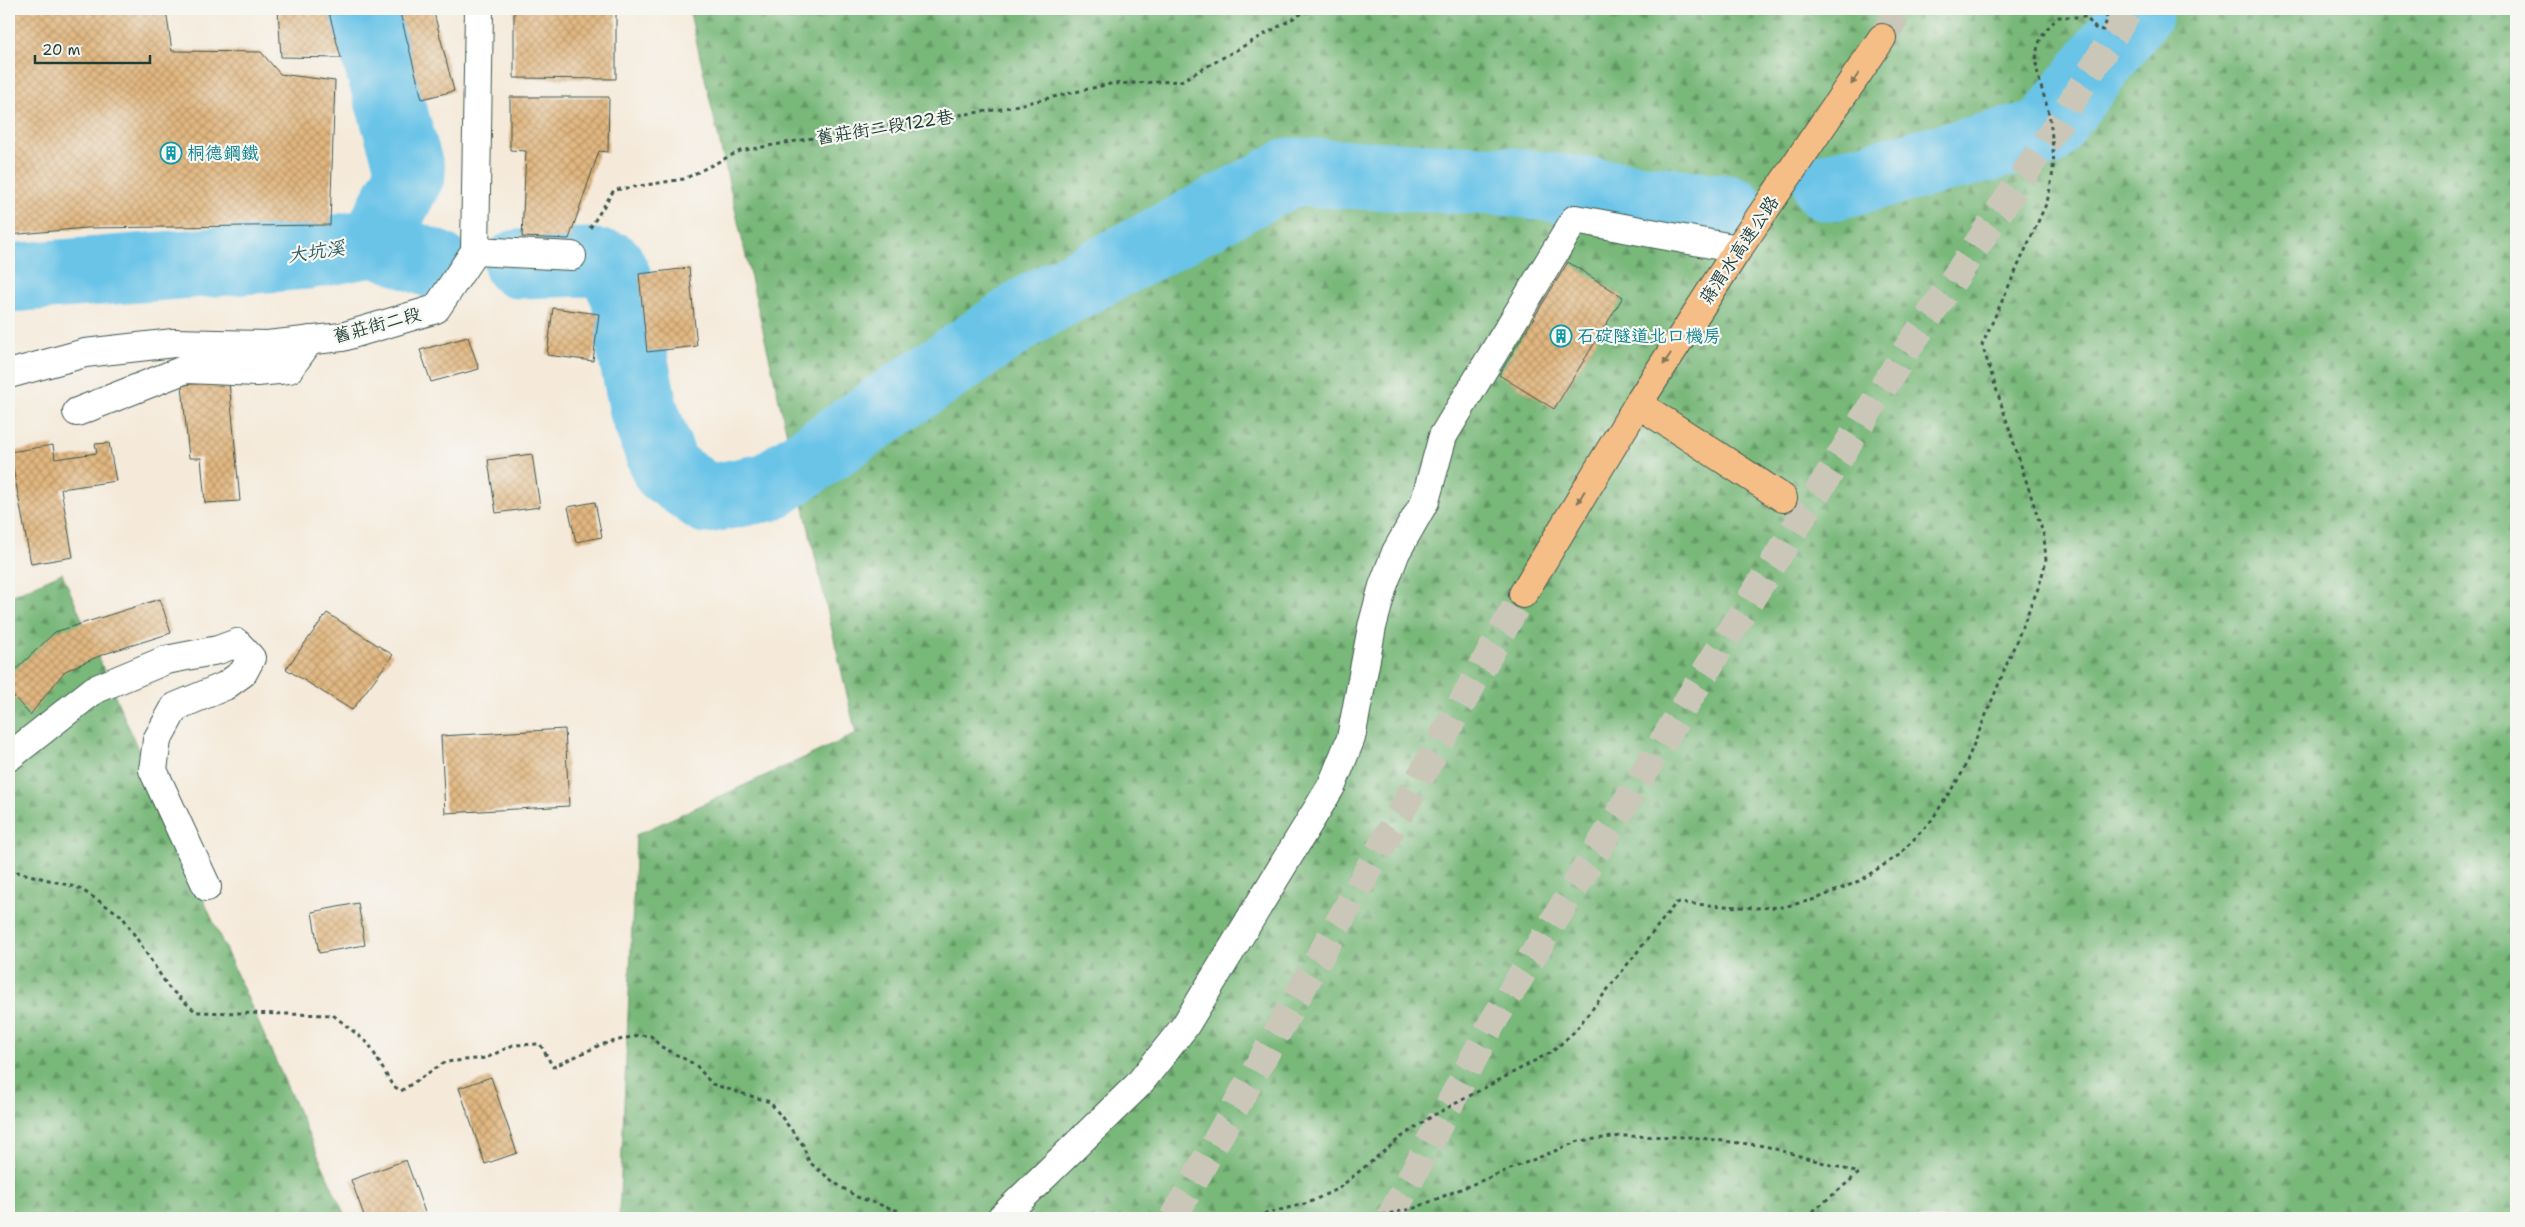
<svg xmlns="http://www.w3.org/2000/svg" width="2525" height="1227" font-family="'Shantell Sans','LXGW WenKai TC',sans-serif">
<style>
.forest{fill:url(#forest-firs);stroke:#4c7a56}
.lines{fill:none;stroke-linecap:round;stroke-linejoin:round}
.river{stroke:#6ac4e8;stroke-width:69}
.building{fill:url(#building-cross-hatch)}
.highway-tunnel{stroke:#cac7b9;stroke-width:28;stroke-dasharray:28 14;stroke-linecap:butt}
.minor-casing{stroke:#3f574d;stroke-width:30}
.highway-casing{stroke:#3f574d;stroke-width:30}
.path{stroke:#3f574d;stroke-width:3;stroke-dasharray:4 4;stroke-linecap:butt}
.minor{stroke:#fff;stroke-width:28}
.highway{stroke:#f6be87;stroke-width:28}
.oneway{fill:#807759}
.labels{text-anchor:middle;stroke-width:4.5;stroke-linejoin:round;paint-order:stroke}
.street-label{font-size:18px;fill:#1f3d34;stroke:#f6f6f2}
.culture-label{font-size:18px;fill:#0d838f;stroke:#f6f6f2;text-anchor:start}
.water-label{font-size:19px;font-style:italic;fill:#325f61;stroke:#f6f6f2}
</style>
<defs>
<pattern id="forest-firs" width="22" height="20" patternUnits="userSpaceOnUse" patternTransform="scale(1.25)"><rect width="22" height="20" fill="#78b879"/><path d="M5 1l3.5 6h-7zM16 11l3.5 6h-7z" fill="#629764"/></pattern>
<pattern id="building-cross-hatch" width="8" height="8" patternUnits="userSpaceOnUse" patternTransform="scale(1.25)"><rect width="8" height="8" fill="#e2b780"/><path d="M0 0l8 8M0 8l8-8" fill="none" stroke="#b7966a"/></pattern>
</defs>
<rect width="100%" height="100%" fill="#f6f6f2"/>
<filter id="ink" filterUnits="userSpaceOnUse"><feTurbulence type="fractalNoise" baseFrequency=".02" numOctaves="2"/><feDisplacementMap in="SourceGraphic" scale="10" xChannelSelector="R" yChannelSelector="G"/><feConvolveMatrix kernelMatrix="1 2 1 2 8 2 1 2 1" color-interpolation-filters="sRGB"/></filter>
<filter id="wash" filterUnits="userSpaceOnUse"><feTurbulence type="fractalNoise" baseFrequency=".0096" numOctaves="4" result="noise"/><feDisplacementMap in="SourceGraphic" scale="20" xChannelSelector="R" yChannelSelector="G"/><feGaussianBlur stdDeviation="1.12" result="paint"/><feColorMatrix in="noise" values="0 0 0 0 0 0 0 0 0 0 0 0 0 0 0 0 0 1.4 0 .05"/><feComposite in="paint" operator="in"/></filter>
<g filter="url(#wash)">
<rect width="100%" height="100%" fill="#f5eada"/>
<g class="forest">
<polygon points="689,9 2516,9 2516,1218 619,1218 636,835 856,734"/>
<polygon points="62,573 195,881 346,1218 9,1218 9,597"/>
</g>
<g class="lines">
<g class="river">
<polyline points="1828,187 2045,133 2140,9"/>
<polyline points="375,242 438,266"/>
<polyline points="518,264 588,262 611,266 626,297 630,342 644,411 666,470 707,499 769,487 1034,307 1291,172 1503,181 1732,210"/>
<polyline points="9,278 307,255 375,242 411,173 362,9"/>
</g>
</g>
<g id="blocks">
<g class="building">
<polygon points="9,9 166,10 172,51 261,52 280,74 335,81 330,225 86,228 9,235"/>
<polygon points="278,9 328,9 341,58 281,57"/>
<polygon points="399,9 433,9 454,91 422,99"/>
<polygon points="514,9 616,9 616,79 514,78"/>
<polygon points="510,97 609,97 608,152 599,151 569,239 522,237 526,151 510,150"/>
<polygon points="1568,262 1623,297 1554,409 1499,375"/>
<polygon points="689,268 697,346 647,352 639,274"/>
<polygon points="553,308 599,314 593,361 547,355"/>
<polygon points="468,337 479,369 431,382 420,350"/>
<polygon points="229,381 240,501 205,503 201,458 189,458 182,385"/>
<polygon points="109,443 116,481 61,489 73,557 31,564 10,452 53,445 55,459 97,453 95,444"/>
<polygon points="532,454 540,507 496,513 488,460"/>
<polygon points="595,502 602,537 576,542 568,507"/>
<polygon points="160,599 171,633 104,654 65,671 30,715 9,691 9,676 55,632"/>
<polygon points="327,613 393,655 352,710 286,669"/>
<polygon points="565,729 569,806 445,813 441,736"/>
<polygon points="358,903 365,945 319,953 312,912"/>
<polygon points="491,1077 517,1153 485,1164 459,1088"/>
<polygon points="406,1160 427,1218 365,1218 351,1180"/>
</g>
</g>
</g>
<g filter="url(#ink)">
<use href="#blocks" fill-opacity="0" stroke="#3f574d" stroke-width="1"/>
<g class="lines">
<g class="highway-tunnel">
<polyline points="1882,38 1900,9"/>
<polyline points="1173,1218 1523,594"/>
<polyline points="1390,1218 1491,1025 1699,682 1906,351 2063,116 2130,9"/>
</g>
<g class="minor-casing">
<g id="minor">
<polyline points="475,251 572,256"/>
<polyline points="9,374 85,353 174,343 267,345 342,337 436,309 475,251 479,9"/>
<polyline points="77,412 186,369 257,372 289,369 310,340"/>
<polyline points="9,757 94,690 166,660 218,650 237,643 251,658 243,673 225,686 175,707 157,740 153,770 207,887"/>
<polyline points="1001,1218 1138,1085 1185,1026 1332,785 1351,738 1372,627 1383,586 1396,552 1425,501 1443,436 1575,219 1738,249"/>
</g>
</g>
<g class="highway-casing">
<g id="highway">
<polyline points="1638,404 1783,498"/>
<polyline points="1523,594 1638,404 1738,249 1882,38"/>
</g>
</g>
<g class="path">
<polyline points="590,228 614,190 684,179 740,151 864,129 1001,109 1110,84 1181,81 1301,14 1318,9"/>
<polyline points="9,877 18,872 79,888 122,916 169,988 196,1012 333,1015 369,1044 392,1085 401,1091 445,1062 486,1058 513,1045 540,1044 553,1067 600,1045 639,1035 651,1036 660,1046 696,1065 712,1084 770,1102 803,1145 809,1162 835,1183 857,1197 899,1211 909,1218"/>
<path d="M1248,1218L1308,1203L1339,1188L1400,1138L1434,1115L1553,1051L1574,1032L1676,903L1754,908L1783,907L1816,899L1859,881L1899,855L1931,821L1962,773L2039,586L2046,561L2044,536L1982,345L2047,202C2051,185 2055,166 2053,149C2052,138 2051,125 2049,114C2039,75 2022,48 2059,17H2086L2096,29L2103,30L2107,20L2106,9"/>
<polyline points="1366,1218 1412,1209 1579,1141 1621,1136 1690,1137 1765,1146 1859,1173 1805,1218"/>
</g>
<use href="#minor" class="minor"/>
<use href="#highway" class="highway"/>
</g>
<defs><path id="oneway-solid" d="M-6-.8H1V-3.2L6.5 0L1 3.2V.8H-6Z" transform="scale(1.25)"/></defs>
<g class="oneway">
<use href="#oneway-solid" transform="translate(1855 79) rotate(124)"/>
<use href="#oneway-solid" transform="translate(1667 359) rotate(123)"/>
<use href="#oneway-solid" transform="translate(1581 497) rotate(121)"/>
</g>
</g>
<defs>
<g id="building-ring" transform="scale(1.125)"><circle r="9.5" fill="#f6f6f2" stroke="#0f9aa8" stroke-width="1.5"/><path d="M-4-6H4V6H1V3H-1V6H-4ZM-2.5-4.3h1.7v1.8h-1.7ZM.8-4.3h1.7v1.8H.8ZM-2.5-1h1.7V.8h-1.7ZM.8-1h1.7V.8H.8Z" fill="#0f9aa8"/></g>
</defs>
<g fill-rule="evenodd">
<use href="#building-ring" x="171" y="153"/>
<use href="#building-ring" x="1561" y="336"/>
</g>
<g class="labels">
<g class="street-label">
<text transform="translate(885 127) rotate(-9)" y="6">舊莊街二段122巷</text>
<text transform="translate(1739 250) rotate(-56)" y="6">蔣渭水高速公路</text>
<text transform="translate(377 325) rotate(-15)" y="6">舊莊街二段</text>
</g>
<g class="culture-label">
<text x="187" y="159">桐德鋼鐵</text>
<text x="1577" y="342">石碇隧道北口機房</text>
</g>
<g class="water-label">
<text transform="translate(316 251) rotate(-8)" y="7">大坑溪</text>
</g>
</g>
<rect width="2525" height="1227" fill="none" stroke="#f6f6f2" stroke-width="30"/>
<path d="M35 55v8h115v-8" fill="none" stroke="#1f3d34" stroke-width="2.5"/>
<text x="42" y="55" font-size="15" fill="#1f3d34" stroke="#f6f6f2" stroke-width="4" paint-order="stroke">20 m</text>
</svg>
